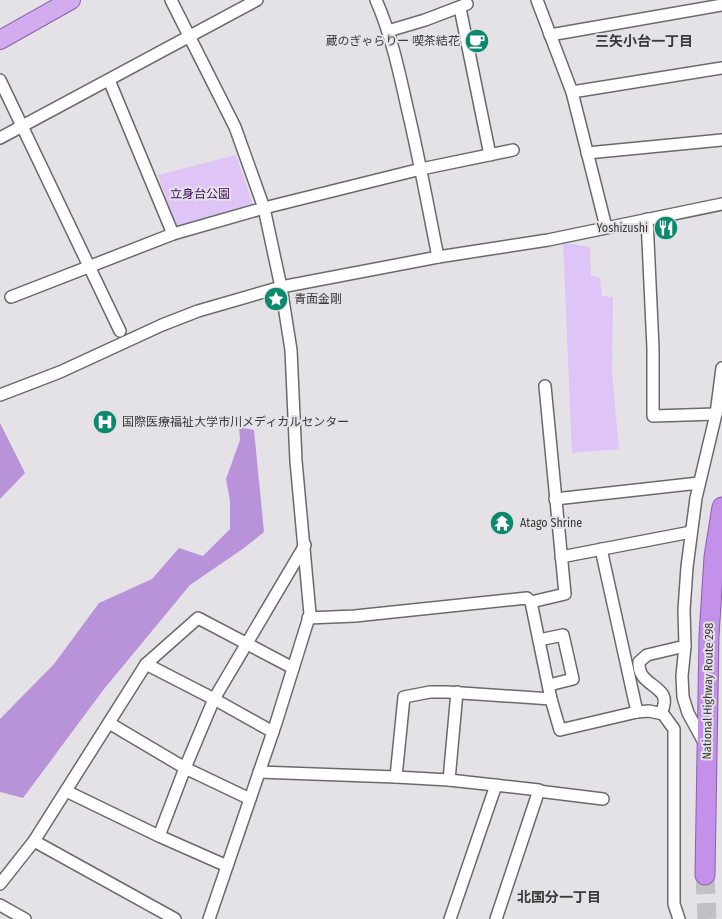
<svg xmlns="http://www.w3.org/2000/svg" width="722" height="919" font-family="'Fira Sans Condensed','Noto Sans JP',sans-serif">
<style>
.green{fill:#dfc5f7}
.forest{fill:#b993da}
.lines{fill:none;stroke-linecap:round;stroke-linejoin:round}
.trunk-tunnel{stroke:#c2c0c4;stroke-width:19;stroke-dasharray:19 9;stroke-linecap:butt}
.minor-casing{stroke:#6b696c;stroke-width:14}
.primary-casing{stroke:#8a60aa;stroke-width:20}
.trunk-casing{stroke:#8a60aa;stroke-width:21}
.minor{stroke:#fff;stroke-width:11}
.primary{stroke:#d2acef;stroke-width:18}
.trunk{stroke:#c390ea;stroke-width:19}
.labels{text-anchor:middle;stroke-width:4;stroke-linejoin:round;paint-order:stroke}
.poi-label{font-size:12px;fill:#3b3a3b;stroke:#e4e2e6;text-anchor:start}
.park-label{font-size:12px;fill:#430e62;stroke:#e4e2e6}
.street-label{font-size:12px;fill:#3b3a3b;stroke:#e4e2e6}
.neighbourhood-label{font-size:14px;font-weight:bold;fill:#3b3a3b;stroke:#e4e2e6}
</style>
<rect width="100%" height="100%" fill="#e4e2e6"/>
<g class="green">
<polygon points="236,155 254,207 178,232 158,175"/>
<polygon points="563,243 590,247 591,275 600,278 602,296 613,297 612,372 619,449 572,453"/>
</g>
<g class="forest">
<polygon points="0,423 25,473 0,499"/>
<polygon points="239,427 254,430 264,532 244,548 190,585 104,689 23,798 0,792 0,719 54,664 99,603 152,579 179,548 203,556 230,529 230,501 226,479 240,440"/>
</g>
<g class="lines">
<polyline class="trunk-tunnel" points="705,875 707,919"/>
<g class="minor-casing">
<g id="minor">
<polyline points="171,0 235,127 264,208 281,287 291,350 296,461 310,614 276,723 209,919"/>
<path d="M376,0C391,34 399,71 407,107C419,157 428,207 438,257"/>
<polyline points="537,0 572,92 606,227"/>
<polyline points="460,8 490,155"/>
<polyline points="388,31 425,20 467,4"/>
<polyline points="550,35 722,5"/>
<polyline points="0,80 120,331"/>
<polyline points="109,80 173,234"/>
<polyline points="572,92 722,68"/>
<polyline points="0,138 257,0"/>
<polyline points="587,153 722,140"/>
<polyline points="647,219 653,348 653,416 716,414"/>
<polyline points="11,297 173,234 264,208 421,169 513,150"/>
<polyline points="0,395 60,372 162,325 198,311 281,287 438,257 548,240 722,204"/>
<polyline points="555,499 699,483"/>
<polyline points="601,549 637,712"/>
<polyline points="561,557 691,532"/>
<polyline points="531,602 565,594 545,386"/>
<polyline points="308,618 355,616 527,598 531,602 551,699 560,730 637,712 649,711 663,714 674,729 674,904 679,919"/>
<polyline points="539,640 563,635 573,679 549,685"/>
<polyline points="146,664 214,699 273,732"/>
<path d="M661,713C676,684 637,689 639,662L647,655L685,646"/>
<polyline points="109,723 185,768 250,799"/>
<polyline points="706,746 688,713 683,697 682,676 685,646 684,610 687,567 696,498 716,414 722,368"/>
<polyline points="259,772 396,777 449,780 539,790 496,919"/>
<polyline points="396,777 404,697 430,692 447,692 551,699"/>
<polyline points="449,780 457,692"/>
<polyline points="66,791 159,836 227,866"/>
<polyline points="538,791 603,799"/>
<polyline points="159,836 185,768 214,699 305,545"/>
<polyline points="34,841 175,919"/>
<polyline points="0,884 34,841 146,664 198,618 293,668"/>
<polyline points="0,905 25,919"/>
<polyline points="450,919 496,785"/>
</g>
</g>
<g class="primary-casing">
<polyline id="primary" points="0,40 71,0"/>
</g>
<g class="trunk-casing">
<polyline id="trunk" points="705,875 709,636 714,557 722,507"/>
</g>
<use href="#minor" class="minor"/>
<use href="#primary" class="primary"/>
<use href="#trunk" class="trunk"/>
</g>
<defs>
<g id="cafe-disc" transform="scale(1.25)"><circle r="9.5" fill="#0b896c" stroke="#e4e2e6"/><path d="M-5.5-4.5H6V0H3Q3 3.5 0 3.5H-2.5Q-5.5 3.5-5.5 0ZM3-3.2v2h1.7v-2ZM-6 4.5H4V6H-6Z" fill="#fff"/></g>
<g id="restaurant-disc" transform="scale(1.25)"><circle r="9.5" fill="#0b896c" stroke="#e4e2e6"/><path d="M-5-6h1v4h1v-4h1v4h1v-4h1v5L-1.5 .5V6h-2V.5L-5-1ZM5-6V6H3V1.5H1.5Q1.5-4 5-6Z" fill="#fff"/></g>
<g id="sight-disc" transform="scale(1.25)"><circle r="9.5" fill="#0b896c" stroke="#e4e2e6"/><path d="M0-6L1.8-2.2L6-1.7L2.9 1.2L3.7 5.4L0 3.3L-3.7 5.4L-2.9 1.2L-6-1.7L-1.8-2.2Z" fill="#fff"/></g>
<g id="hospital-disc" transform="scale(1.25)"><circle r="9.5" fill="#0b896c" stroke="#e4e2e6"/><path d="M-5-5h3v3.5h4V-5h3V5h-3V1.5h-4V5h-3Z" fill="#fff"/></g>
<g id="temple-disc" transform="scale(1.25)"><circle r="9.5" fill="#0b896c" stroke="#e4e2e6"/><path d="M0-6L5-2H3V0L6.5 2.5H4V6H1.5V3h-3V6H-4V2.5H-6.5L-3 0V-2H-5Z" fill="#fff"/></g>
</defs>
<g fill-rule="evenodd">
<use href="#cafe-disc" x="477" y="41"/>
<use href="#restaurant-disc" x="666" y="228"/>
<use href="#sight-disc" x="276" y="299"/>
<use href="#hospital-disc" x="105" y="422"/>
<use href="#temple-disc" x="502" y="523"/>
</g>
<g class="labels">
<g class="poi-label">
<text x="460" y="45" text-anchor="end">蔵のぎゃらりー 喫茶結花</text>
<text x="648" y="232" text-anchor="end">Yoshizushi</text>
<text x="294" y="303">青面金剛</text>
<text x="122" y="426">国際医療福祉大学市川メディカルセンター</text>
<text x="520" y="527">Atago Shrine</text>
</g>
<g class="park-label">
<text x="200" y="198">立身台公園</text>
</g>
<g class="street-label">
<text transform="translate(708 691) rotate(-89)" y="4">National Highway Route 298</text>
</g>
<g class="neighbourhood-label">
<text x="644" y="46">三矢小台一丁目</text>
<text x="559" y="902">北国分一丁目</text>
</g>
</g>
</svg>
